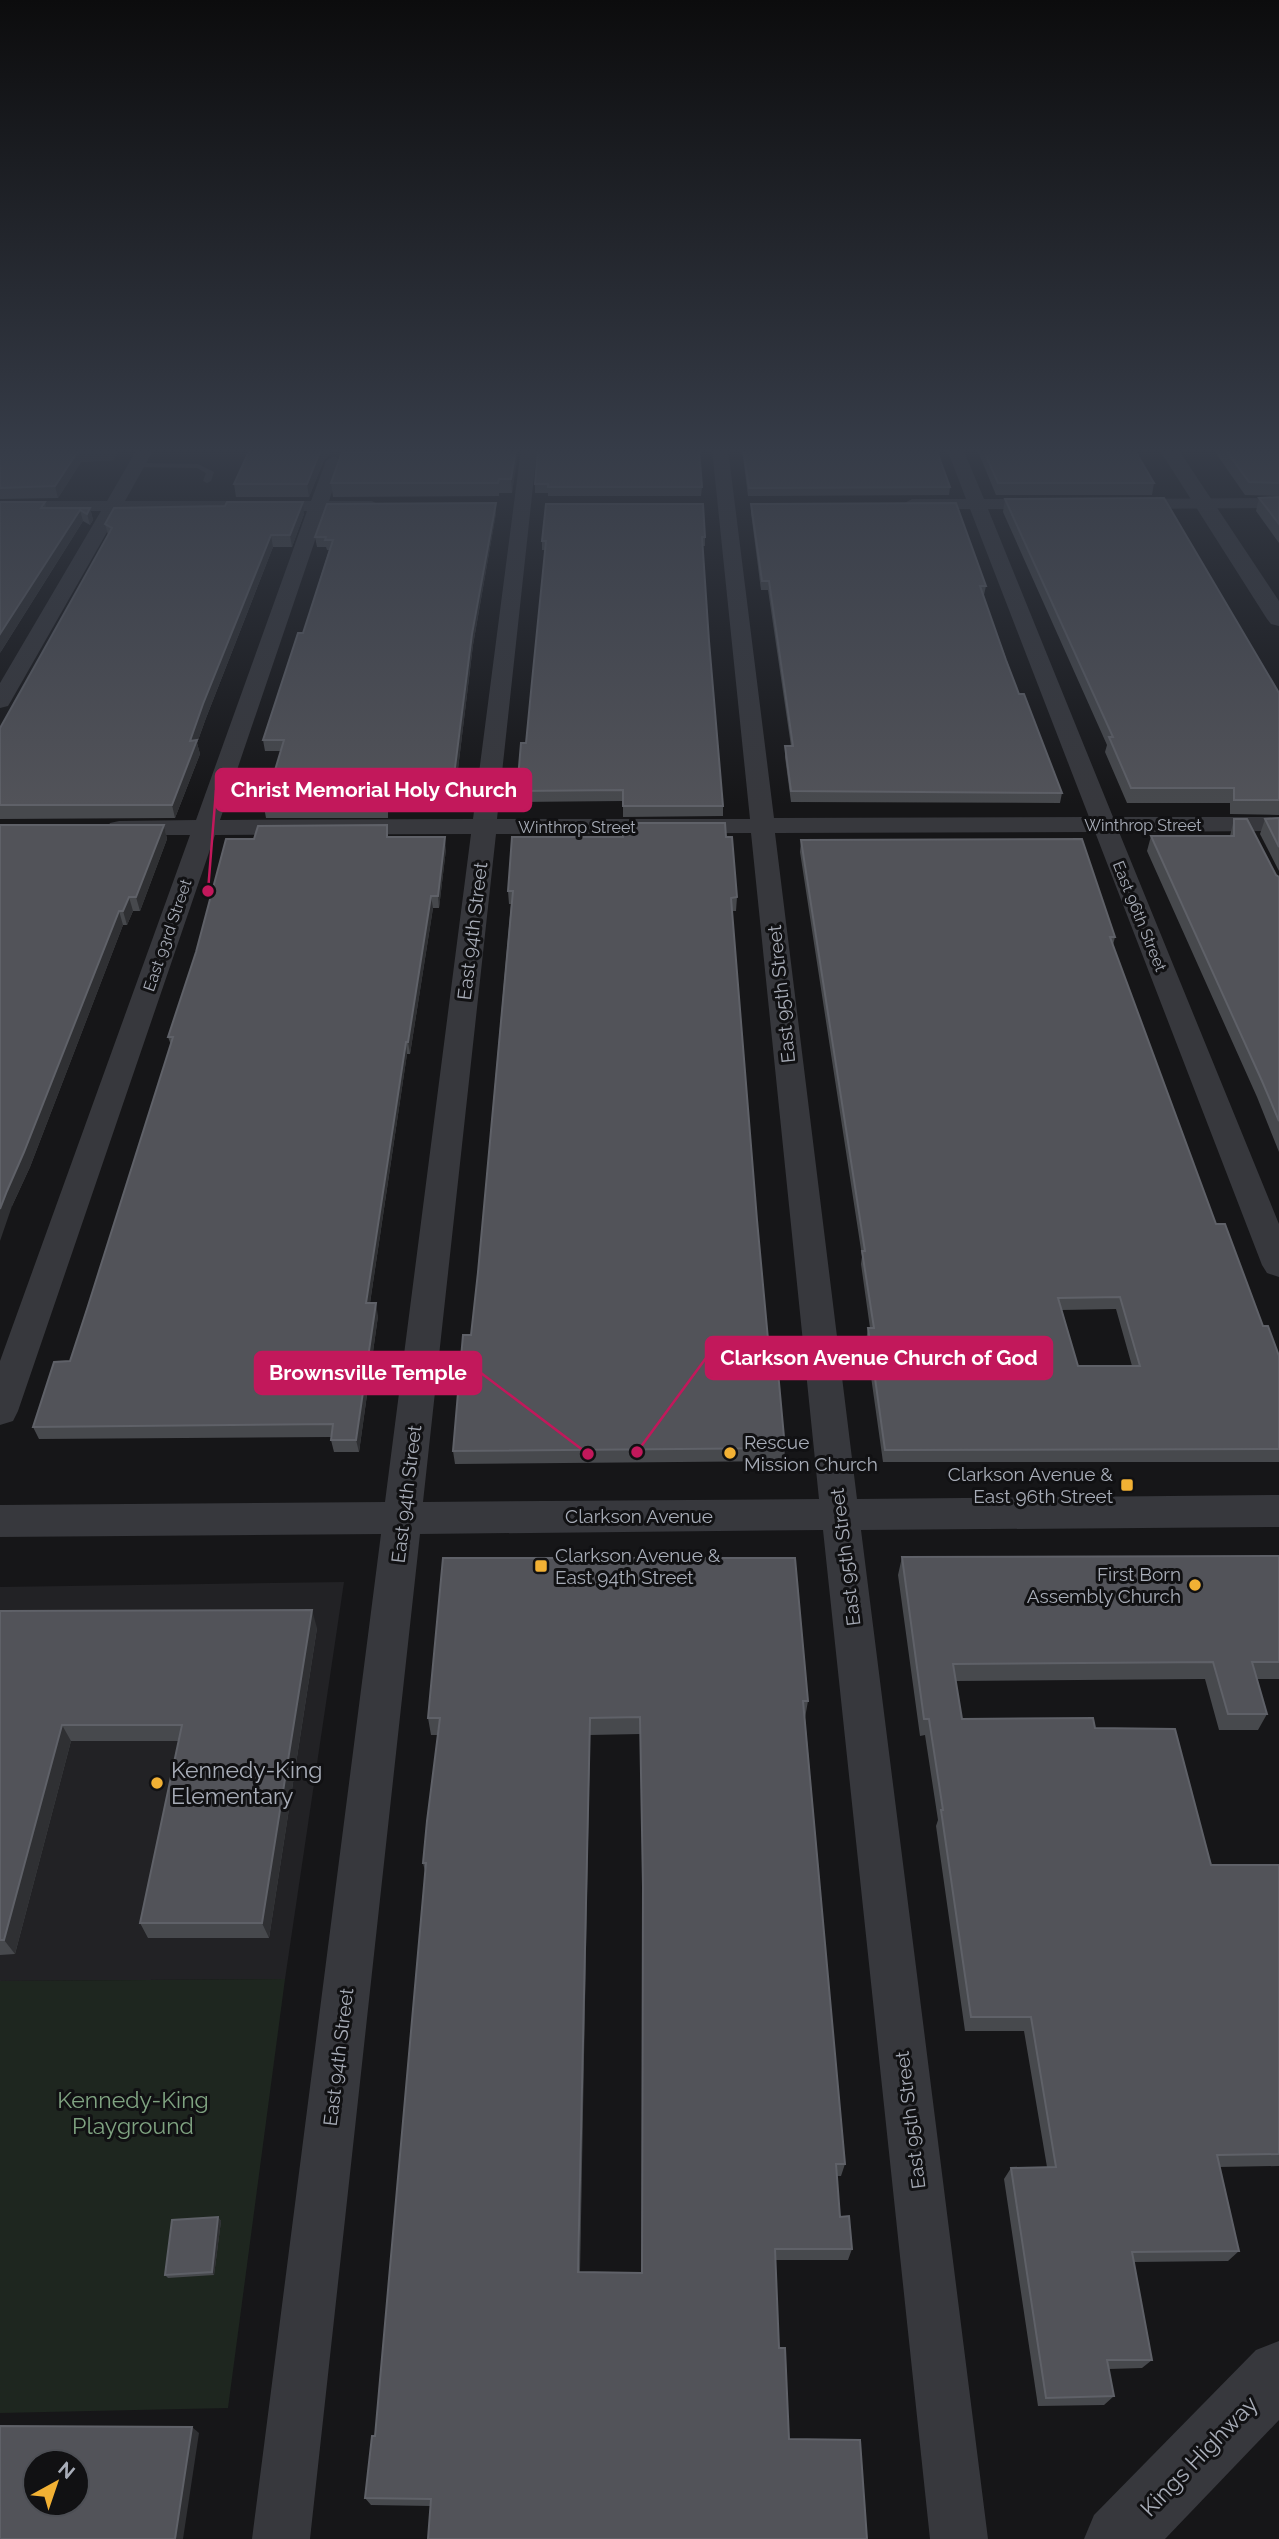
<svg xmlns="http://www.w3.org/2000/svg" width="1279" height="2539" font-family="Raleway,sans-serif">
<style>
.built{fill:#222225}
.green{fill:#1e261f}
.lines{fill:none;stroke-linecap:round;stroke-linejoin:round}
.service{fill:#37383d;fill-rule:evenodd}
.minor{fill:#37383d;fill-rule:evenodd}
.tertiary{fill:#37383d;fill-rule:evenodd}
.wall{fill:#47494d;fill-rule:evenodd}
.shaded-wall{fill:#2f3033}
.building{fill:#525359;stroke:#5f6168;stroke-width:2;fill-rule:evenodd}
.poi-dot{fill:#f2b134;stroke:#111113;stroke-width:2.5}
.labels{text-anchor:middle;stroke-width:6;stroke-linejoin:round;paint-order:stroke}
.far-street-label{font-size:16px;fill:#a8adb8;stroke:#111113}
.street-label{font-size:19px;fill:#a8adb8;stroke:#111113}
.poi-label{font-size:19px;fill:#a8adb8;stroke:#111113;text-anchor:start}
.near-poi-label{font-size:23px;fill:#a8adb8;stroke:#111113;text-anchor:start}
.near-park-label{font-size:23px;fill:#7fa381;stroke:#111113}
.near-street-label{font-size:23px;fill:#a8adb8;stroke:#111113}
.leader{fill:none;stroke:#c2185b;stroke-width:2.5}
.callout-dot{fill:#c2185b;stroke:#111113;stroke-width:2.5}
.callout{fill:#c2185b;stroke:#c2185b;stroke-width:2.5}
.callout-label{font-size:21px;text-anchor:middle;font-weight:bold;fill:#fff}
</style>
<rect width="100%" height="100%" fill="#161618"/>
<polygon class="built" points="344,1582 285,1979 0,1981 0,1587"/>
<polygon class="green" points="285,1979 228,2408 0,2413 0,1981"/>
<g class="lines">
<polygon class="service" points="138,463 198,464 214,472 211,481 207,483 203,481 206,473 197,468 135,467"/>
<g class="minor">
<path d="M137,449H154L125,501H311L326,461L334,456L342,461L329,501H372L381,506L372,511H325L220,820L473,819L521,449H537L497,819H750L712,449H728L774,818L1089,817L970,509H912L903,504L912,499H966L947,449H963L984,499H1051L1060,504L1051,509H988L1113,817H1279V831L1119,832L1279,1224V1277L1267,1273L1262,1265L1095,832L775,833L857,1499L1279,1495V1527L861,1530L988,2539H930L823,1530L420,1534L310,2539H252L381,1534L0,1537V1505L385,1502L471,834L215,835L18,1411L13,1421L0,1425V1361L190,835H119L110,833L107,828L110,823L119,821L196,820L307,511H119L11,701L8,706L0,708V683L101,511H0V501H107ZM751,833L819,1499L423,1502L496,834Z"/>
<polygon points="1279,498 1279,508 1122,509 1113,504 1122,499"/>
</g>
<g class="tertiary">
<polygon points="1159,449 1178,449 1279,601 1279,626 1271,624 1267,619"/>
<polygon points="1279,2341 1279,2420 1165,2539 1084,2539 1094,2515 1256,2350"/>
</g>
</g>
<g class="wall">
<polygon points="0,449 114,460 81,462 58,498 0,499"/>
<polygon points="438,449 517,449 512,493 499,493 499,496 333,497 331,483 437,452"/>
<polygon points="742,449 936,449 950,487 949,495 748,496"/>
<polygon points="977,449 1134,449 1154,483 1152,495 996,495"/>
<polygon points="1213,449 1279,449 1279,496 1245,495"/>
<polygon points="329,456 324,460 309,497 236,497 234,484"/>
<polygon points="535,484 702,487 701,496 548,496 548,493 535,493"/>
<polygon points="1279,497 1279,543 1256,511 1259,498"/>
<polygon points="1005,499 1258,660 1279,693 1279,815 1230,814 1230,803 1127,803 1105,752 1107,745 1003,512"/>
<polygon points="45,502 46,508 90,508 93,520 90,525 83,521 0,653"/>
<polygon points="496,503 496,513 473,645 454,802 388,802 388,818 266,818 264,807 281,751 265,751 263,740 303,633 329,550 327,550 326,547 317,547 315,537"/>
<polygon points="751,504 986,586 984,595 983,595 1019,694 1062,793 1060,803 791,802 785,757 785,746 791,746 768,590 761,590 751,513"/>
<polygon points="304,514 292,547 273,547 206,718 197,743 200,754 175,818 0,819 0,728 108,535 105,524"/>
<polygon points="705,537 705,546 703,546 709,641 723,806 723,816 623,817 623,801 517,802 517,791 526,743 545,550 542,550 542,541"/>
<polygon points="1279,818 1279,871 1260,834 1265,819"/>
<polygon points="1234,819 1276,875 1279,877 1279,1152 1257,1097 1147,851 1151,836 1230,836"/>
<polygon points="0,825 164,825 167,839 140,911 133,911 127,925 123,925 30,1167 12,1206"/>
<polygon points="389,837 446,849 439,908 433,908 410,1054 407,1054 370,1303 378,1316 359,1452 334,1452 331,1440 331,1437 39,1439 33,1427 70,1361 171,1045 168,1037"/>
<polygon points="726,837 737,897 736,911 732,911 757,1220 768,1339 785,1448 784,1461 455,1464 453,1451 471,1335 478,1272 511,904 509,904 508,891"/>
<path d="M801,840L1115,937L1113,945L1216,1224L1263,1326L1279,1356V1462H883L866,1341L868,1328H870L861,1264L862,1256L800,852ZM1116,1309L1132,1366H1078L1062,1310Z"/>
<polygon points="1279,1556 1279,1679 1257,1679 1267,1714 1258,1730 1219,1730 1205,1679 956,1681 962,1719 1095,1728 1211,1865 1279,1865 1279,2166 1219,2167 1239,2251 1228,2261 1134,2262 1152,2360 1142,2368 1109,2369 1114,2396 1104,2405 1038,2406 1004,2179 1011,2168 1047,2167 1024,2031 965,2031 936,1826 938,1820 925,1735 920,1736 898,1575 902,1557"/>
<polygon points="0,1611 317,1628 269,1938 148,1938 140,1923 179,1741 71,1741 15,1954 0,1955"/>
<path d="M808,1701L805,1718L845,2164L841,2176H837L840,2217L852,2249L848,2260H776L431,2506L371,2505L365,2498L375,2436L425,1871L423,1863L438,1735H431L428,1718ZM640,1734L643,1902L642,2273L580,2272L590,1735Z"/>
<polygon points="218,2217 221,2221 214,2275 168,2278 165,2275"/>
</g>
<g class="shaded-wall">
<polygon points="99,449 120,449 114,460 81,462 58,498 55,486 78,451"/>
<polygon points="321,449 331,449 329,456 324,460 309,497 307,484"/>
<polygon points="516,449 517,449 518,454 512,493 511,479"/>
<polygon points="303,502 304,514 292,547 290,535"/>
<polygon points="496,503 496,513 473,645 454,802 452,791 472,634"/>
<polygon points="90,508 93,520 90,525 87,514"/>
<polygon points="80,510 83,521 0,653 0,634"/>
<polygon points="271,535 273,547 206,718 197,743 200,754 175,818 172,805 190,741 203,704"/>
<polygon points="164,825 167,839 140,911 136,897"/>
<polygon points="445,837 446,849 439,908 438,896"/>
<polygon points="431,896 433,908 410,1054 408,1042"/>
<polygon points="129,897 133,911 127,925 123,911"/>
<polygon points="119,911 123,925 30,1167 12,1206 0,1241 0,1209 7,1191"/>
<polygon points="406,1042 407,1054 368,1316 366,1303"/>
<polygon points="376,1303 378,1316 359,1452 356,1440"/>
<polygon points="312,1610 317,1628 269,1938 262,1923"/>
<polygon points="590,1718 590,1735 579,2283 578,2272"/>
<polygon points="62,1725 71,1741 15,1954 4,1940"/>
<polygon points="218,2217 221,2221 214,2275 212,2272"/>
<polygon points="192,2427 199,2433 183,2539 175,2539"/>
</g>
<g class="building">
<polygon points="0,449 99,449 78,451 55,486 0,488"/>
<polygon points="250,449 321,449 307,484 234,484"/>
<polygon points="438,449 516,449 511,479 499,479 498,483 331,483 342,452 437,452"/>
<polygon points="538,449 699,449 702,487 548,487 548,484 535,484"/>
<polygon points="743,449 936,449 950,487 749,488"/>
<polygon points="983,449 1134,449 1154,483 998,483"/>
<polygon points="1225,449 1279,449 1279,483 1249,482"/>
<polygon points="1279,497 1279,524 1259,498"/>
<polygon points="1164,498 1279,693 1279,800 1234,800 1234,788 1131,788 1109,737 1113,737 1005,499"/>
<polygon points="0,502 45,502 41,508 90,508 87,514 80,510 0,634"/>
<polygon points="227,502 303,502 290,535 271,535 203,704 190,741 197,740 172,805 0,805 0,728 112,528 105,524 114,508 225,506"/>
<polygon points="496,503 472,634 452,791 387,791 387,806 264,807 284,740 263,740 298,633 303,633 333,540 325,540 326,537 315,537 327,504"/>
<polygon points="956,503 986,586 980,586 1006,660 1019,694 1024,694 1062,793 791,791 785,746 793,746 769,581 762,581 751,504"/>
<polygon points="546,504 703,504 705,537 702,537 709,641 723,806 623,806 623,790 517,791 521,743 526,743 533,671 546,541 542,541"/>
<polygon points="1279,818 1279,847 1265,819"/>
<polygon points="1234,819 1247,819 1276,875 1279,877 1279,1121 1262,1081 1151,836 1234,836"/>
<polygon points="623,823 725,823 726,837 732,837 737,897 731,898 757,1220 768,1339 775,1339 785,1448 453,1451 463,1335 471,1335 478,1272 513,891 508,891 512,837 623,837"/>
<polygon points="0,825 164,825 136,897 129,897 123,911 119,911 24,1152 7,1191 0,1209"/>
<polygon points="387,825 387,837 445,837 438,896 431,896 408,1042 406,1042 366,1303 376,1303 356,1440 331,1440 333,1424 33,1427 54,1362 70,1361 87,1309 173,1037 168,1037 196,952 226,839 254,839 258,826"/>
<path d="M1082,839L1115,937H1110L1216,1224H1225L1263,1326H1268L1279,1356V1449L885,1450L868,1328H874L862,1251H865L801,840ZM1120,1297L1140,1366H1078L1058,1298Z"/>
<polygon points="1279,1556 1279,1662 1252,1662 1267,1714 1228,1714 1213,1662 953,1664 962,1719 1093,1718 1095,1728 1175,1729 1211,1865 1279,1865 1279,2154 1217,2155 1239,2251 1132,2252 1152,2360 1107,2360 1114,2396 1046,2398 1011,2168 1056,2167 1031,2017 971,2017 941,1810 943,1810 929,1719 924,1719 902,1557"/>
<path d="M443,1558H795L808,1701H803L845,2164H836L840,2217L849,2216L852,2249H775L779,2348H785L789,2439L860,2440L867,2539H428L431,2499L365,2498L372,2436H375L426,1863H423L427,1821L440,1718H428ZM640,1717L643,1886L642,2273L578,2272L590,1718Z"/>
<polygon points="312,1610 262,1923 140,1923 182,1725 62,1725 4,1940 0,1940 0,1611"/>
<polygon points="218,2217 212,2272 165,2275 172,2220"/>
<path d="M0,2426L192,2427L175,2539H0ZM35,2462H77V2504H35Z"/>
</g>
<linearGradient id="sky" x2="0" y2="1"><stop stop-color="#0c0c0d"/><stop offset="0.56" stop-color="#363c48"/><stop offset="1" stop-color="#363c48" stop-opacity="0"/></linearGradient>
<rect width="1279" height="805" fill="url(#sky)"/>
<g class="poi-dot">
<circle cx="730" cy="1453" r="7"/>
<rect x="1120" y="1478" width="14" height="14" rx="3.5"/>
<rect x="534" y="1559" width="14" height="14" rx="3.5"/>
<circle cx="1195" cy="1585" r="7"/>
<circle cx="157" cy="1783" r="7"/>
</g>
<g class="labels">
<g class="far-street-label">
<text x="1143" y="831">Winthrop Street</text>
<text x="577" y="833">Winthrop Street</text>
<text transform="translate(1140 916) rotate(68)" y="6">East 96th Street</text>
<text transform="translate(167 935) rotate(-71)" y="6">East 93rd Street</text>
</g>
<g class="street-label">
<text transform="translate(472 931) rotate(-83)" y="7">East 94th Street</text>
<text transform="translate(781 994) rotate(-96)" y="7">East 95th Street</text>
<text transform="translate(406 1494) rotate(-83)" y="7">East 94th Street</text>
<text x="639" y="1523">Clarkson Avenue</text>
<text transform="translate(845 1557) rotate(-97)" y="7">East 95th Street</text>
<text transform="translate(338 2057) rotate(-83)" y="7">East 94th Street</text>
<text transform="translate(910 2120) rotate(-97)" y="7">East 95th Street</text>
</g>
<g class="poi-label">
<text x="744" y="1449">Rescue<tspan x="744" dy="22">Mission Church</tspan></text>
<text x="1113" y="1481" text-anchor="end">Clarkson Avenue &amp;<tspan x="1113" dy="22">East 96th Street</tspan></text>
<text x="555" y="1562">Clarkson Avenue &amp;<tspan x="555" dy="22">East 94th Street</tspan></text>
<text x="1181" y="1581" text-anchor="end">First Born<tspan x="1181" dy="22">Assembly Church</tspan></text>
</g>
<g class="near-poi-label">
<text x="171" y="1778">Kennedy-King<tspan x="171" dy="26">Elementary</tspan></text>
</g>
<g class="near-park-label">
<text x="133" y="2108">Kennedy-King<tspan x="133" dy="26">Playground</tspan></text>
</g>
<g class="near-street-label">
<text transform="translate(1199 2456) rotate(-46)" y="8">Kings Highway</text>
</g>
</g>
<path class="leader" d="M208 891L216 790M637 1452L706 1358M588 1454L481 1373"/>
<g class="callout-dot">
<circle cx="208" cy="891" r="7"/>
<circle cx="637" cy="1452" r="7"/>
<circle cx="588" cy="1454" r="7"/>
</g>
<g class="callout">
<rect x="216" y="769" width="315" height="42" rx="7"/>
<rect x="706" y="1337" width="346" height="42" rx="7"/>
<rect x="255" y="1352" width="226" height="42" rx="7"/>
</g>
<g class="callout-label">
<text x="374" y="797">Christ Memorial Holy Church</text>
<text x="879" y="1365">Clarkson Avenue Church of God</text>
<text x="368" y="1380">Brownsville Temple</text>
</g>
<g transform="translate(56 2483) rotate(40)"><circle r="33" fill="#111113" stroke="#4d4f55" stroke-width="2"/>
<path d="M0-5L12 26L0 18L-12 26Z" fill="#f2b134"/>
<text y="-10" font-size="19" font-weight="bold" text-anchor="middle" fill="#a8adb8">N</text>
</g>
</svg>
